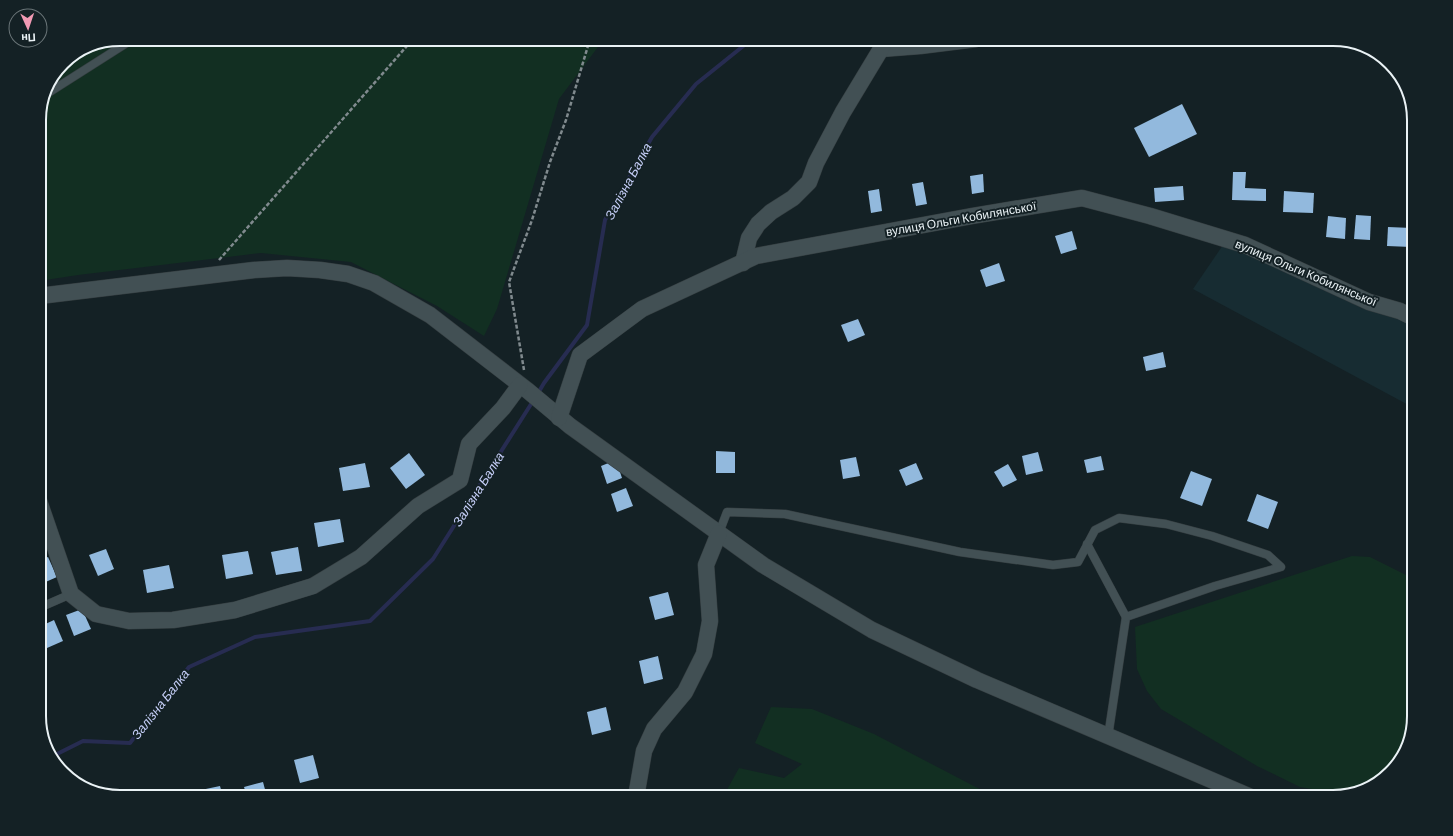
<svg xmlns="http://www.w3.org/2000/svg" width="1453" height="836" font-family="Barlow,sans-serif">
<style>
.built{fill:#172c32}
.green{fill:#122f22}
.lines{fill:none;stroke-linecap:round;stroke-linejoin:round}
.stream{stroke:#272c51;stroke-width:4}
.building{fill:#92b9dd}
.service-casing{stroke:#353e41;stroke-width:9}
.minor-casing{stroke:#353e41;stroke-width:17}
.path{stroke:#808a8e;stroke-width:2.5;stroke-dasharray:4 2;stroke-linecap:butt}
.service{stroke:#425054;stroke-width:8}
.minor{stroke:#425054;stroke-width:16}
.labels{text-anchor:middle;stroke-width:4;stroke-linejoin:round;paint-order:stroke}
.street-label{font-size:12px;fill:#eaf2f5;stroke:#142125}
.water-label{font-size:13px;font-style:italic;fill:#c6cff8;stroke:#142125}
.rim{fill:none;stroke:#eaf2f5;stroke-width:2}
</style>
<rect width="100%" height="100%" fill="#142125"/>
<polygon class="built" points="1223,245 1414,324 1414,408 1193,289"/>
<g class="green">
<polygon points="120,39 604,39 559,99 497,309 484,336 437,306 351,262 261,253 78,275 39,281 39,115 47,85 63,63 89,45"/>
<polygon points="1352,556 1370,557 1414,579 1414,716 1403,756 1373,786 1333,797 1324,791 1300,787 1257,766 1161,709 1147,691 1137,669 1135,627"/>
<polygon points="771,707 812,709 874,734 995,797 723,797 739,768 784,778 802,764 755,743"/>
</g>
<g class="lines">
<g class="stream">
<polyline points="537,395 544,383 587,325 605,220 652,137 696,84 752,39"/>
<polyline points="51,757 83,741 130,743 189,667 255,637 370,621 433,559 533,401"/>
</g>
</g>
<g class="building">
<polygon points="1182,104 1197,134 1149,157 1134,128"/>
<polygon points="1233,172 1246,172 1245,188 1266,189 1266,201 1232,200"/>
<polygon points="983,174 984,192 972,194 970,176"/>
<polygon points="923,182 927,204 916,206 912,184"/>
<polygon points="1183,186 1184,200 1155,202 1154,188"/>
<polygon points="879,189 882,211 871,213 868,191"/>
<polygon points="1284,191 1314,193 1313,213 1283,212"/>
<polygon points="1356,215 1371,216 1370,240 1354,239"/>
<polygon points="1328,216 1346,218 1345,239 1326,237"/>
<polygon points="1388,227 1412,228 1411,247 1387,246"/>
<polygon points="1072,231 1077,249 1061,254 1055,236"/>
<polygon points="999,263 1005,281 986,287 980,270"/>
<polygon points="858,319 865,335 848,342 841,325"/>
<polygon points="1163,352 1166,367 1146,371 1143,357"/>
<polygon points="716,451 735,452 735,473 716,473"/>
<polygon points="1038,452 1043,471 1026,475 1022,456"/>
<polygon points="409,453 425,475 406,489 390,468"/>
<polygon points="1101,456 1104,470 1087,473 1084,460"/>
<polygon points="856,457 860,476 843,479 840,460"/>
<polygon points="616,460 622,478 607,484 601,466"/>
<polygon points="365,463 370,487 343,491 339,468"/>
<polygon points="916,463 923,479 906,486 899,470"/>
<polygon points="1008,464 1017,480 1003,487 994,472"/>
<polygon points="1191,471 1212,479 1202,506 1180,498"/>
<polygon points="626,488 633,506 617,512 611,494"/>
<polygon points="1257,494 1278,502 1268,529 1247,521"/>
<polygon points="340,519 344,542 318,547 314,523"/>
<polygon points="298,547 302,571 276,575 271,552"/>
<polygon points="106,549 114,569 98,576 89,555"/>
<polygon points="248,551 253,574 226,579 222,555"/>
<polygon points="48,557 57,577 41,584 39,580 39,561"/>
<polygon points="169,565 174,588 147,593 143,570"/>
<polygon points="668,592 674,615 655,620 649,597"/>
<polygon points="82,609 91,629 74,636 66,615"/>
<polygon points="54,620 63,641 47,648 39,630 39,627"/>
<polygon points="658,656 663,679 644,684 639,661"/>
<polygon points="606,707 611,730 592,735 587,712"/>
<polygon points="313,755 319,778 300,783 294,760"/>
<polygon points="263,782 267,797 247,797 244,787"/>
<polygon points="220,786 223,797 203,797 201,790"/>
<polygon points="407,790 408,797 388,797 388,794"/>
</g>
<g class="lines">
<g class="service-casing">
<g id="service">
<polyline points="45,95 133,39"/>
<polyline points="719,533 727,512 785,514 960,552 1053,565 1078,562 1095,530 1119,518 1166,524 1212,536 1268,555 1281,567 1215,586 1126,617 1108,737"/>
<polyline points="1087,544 1126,617"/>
<polyline points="39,608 71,594"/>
</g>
</g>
<g class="minor-casing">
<g id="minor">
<polyline points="881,49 920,46 976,39"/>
<polyline points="743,263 749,238 758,224 771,212 793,198 809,182 816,163 843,112 881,49 886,39"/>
<polyline points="39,296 254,270 287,268 320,270 348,274 374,283 430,315 527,390 570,426 763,565 872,630 977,680 1251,797"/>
<polyline points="559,418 580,355 642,309 756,256 972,216 1082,198 1150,216 1245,245 1369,302 1400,311 1414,318"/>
<polyline points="39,501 71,594 96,614 129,621 173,620 235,610 313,586 361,557 418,506 460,480 469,444 503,408 520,385"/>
<polyline points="636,797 644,751 654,729 685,692 704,654 710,621 706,565 719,533"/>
</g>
</g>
<g class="path">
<polyline points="219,260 413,39"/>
<polyline points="524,370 509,282 532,220 550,162 566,120 590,39"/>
</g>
<use href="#service" class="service"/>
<use href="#minor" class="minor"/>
</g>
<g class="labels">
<g class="street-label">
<text transform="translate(961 219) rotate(-10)" y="4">вулиця Ольги Кобилянської</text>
<text transform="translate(1306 273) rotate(23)" y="4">вулиця Ольги Кобилянської</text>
</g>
<g class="water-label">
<text transform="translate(628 181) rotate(-62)" y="5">Залізна Балка</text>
<text transform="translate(478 489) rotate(-58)" y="5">Залізна Балка</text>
<text transform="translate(160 704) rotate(-52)" y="5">Залізна Балка</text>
</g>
</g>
<path d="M0 0H1453V836H0ZM120 46H1333A74 74 0 0 1 1407 120V716A74 74 0 0 1 1333 790H120A74 74 0 0 1 46 716V120A74 74 0 0 1 120 46Z" fill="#142125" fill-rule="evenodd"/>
<path class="rim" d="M120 46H1333A74 74 0 0 1 1407 120V716A74 74 0 0 1 1333 790H120A74 74 0 0 1 46 716V120A74 74 0 0 1 120 46Z"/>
<g transform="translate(28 28) rotate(177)"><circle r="19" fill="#142125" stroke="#6a7578"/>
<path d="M0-3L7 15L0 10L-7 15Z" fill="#f19ab4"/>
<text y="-6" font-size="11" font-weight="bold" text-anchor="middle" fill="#eaf2f5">Пн</text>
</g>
</svg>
